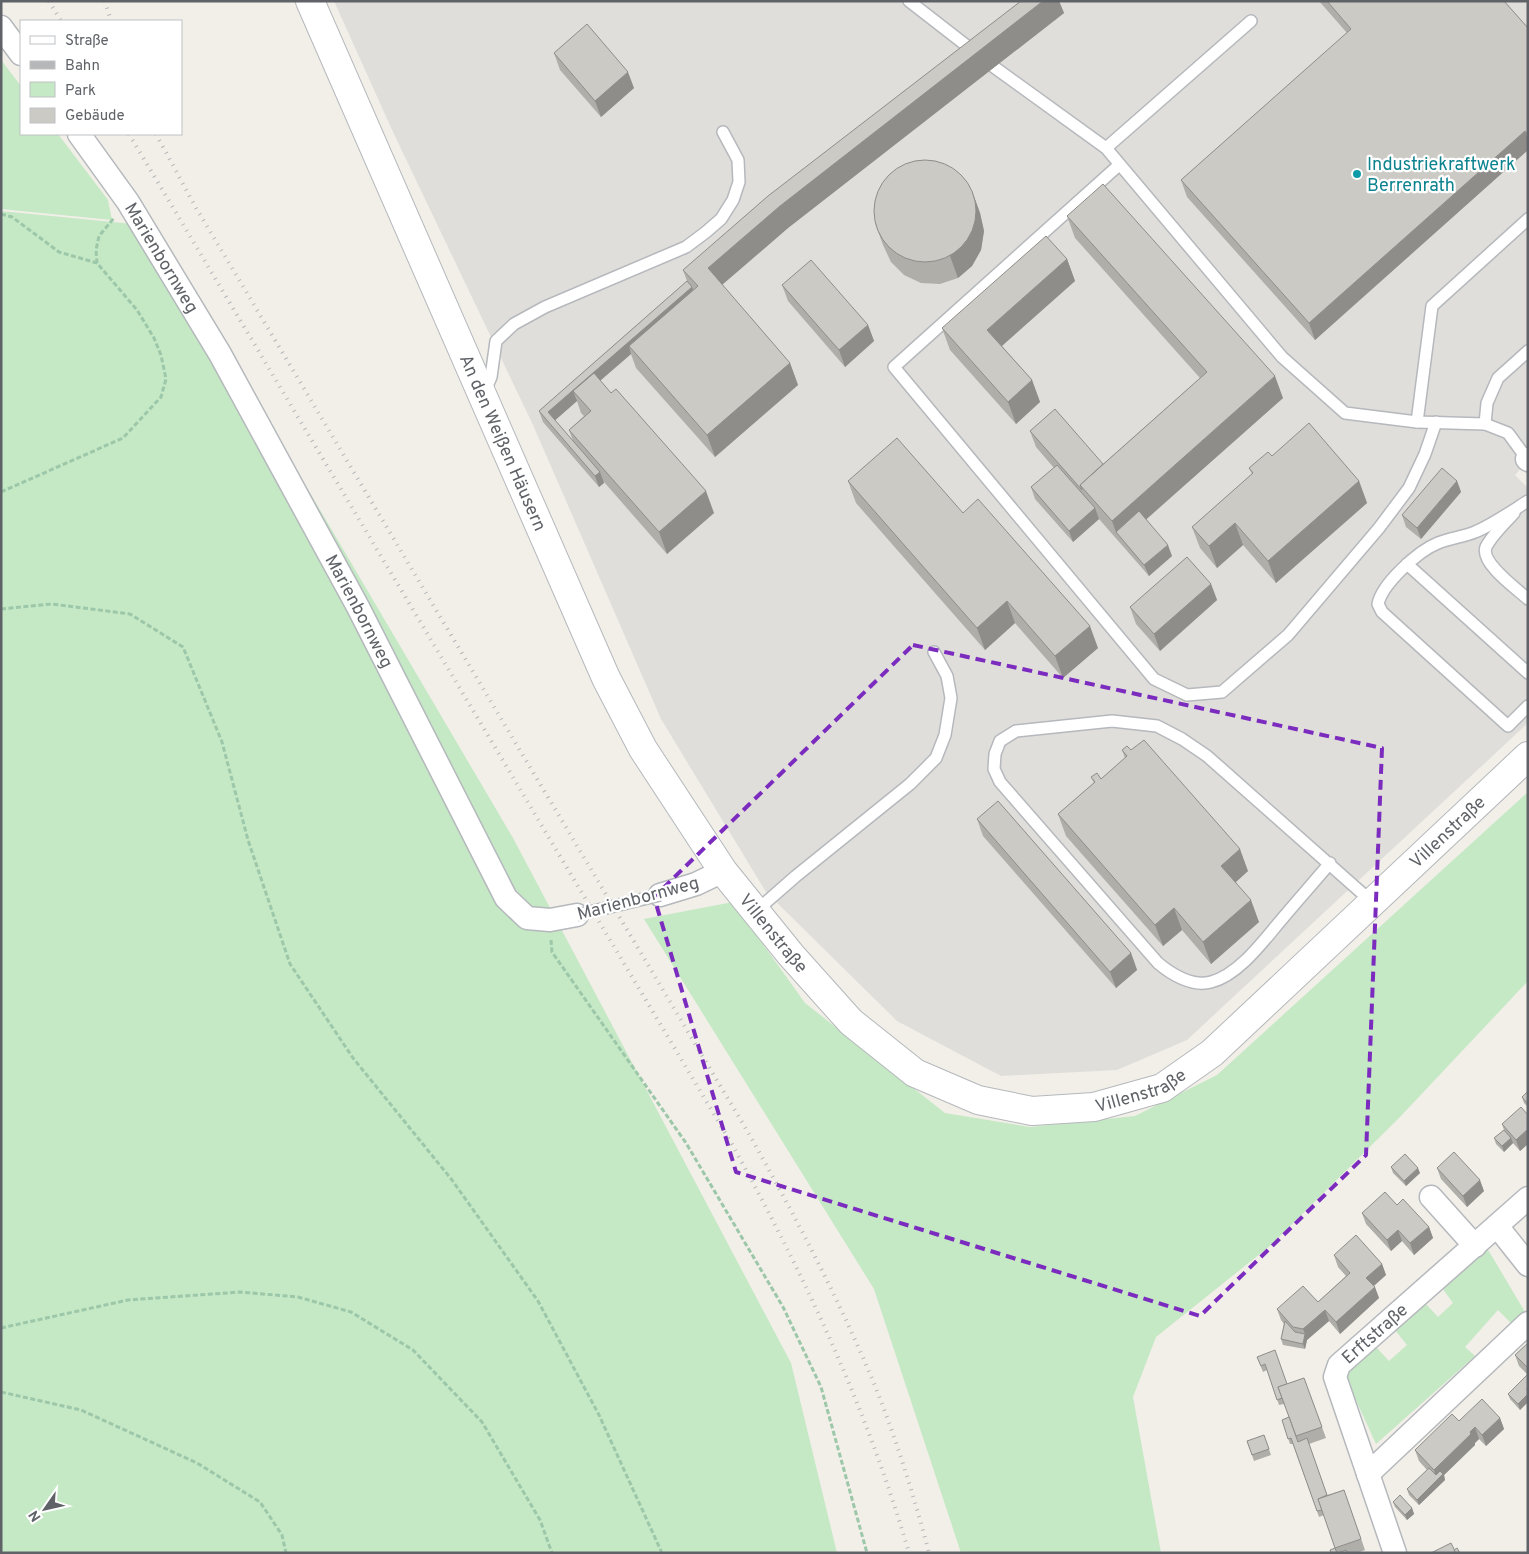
<svg xmlns="http://www.w3.org/2000/svg" width="1529" height="1554" font-family="Overpass,sans-serif">
<style>
.industrial{fill:#e0deda}
.green{fill:#c5e8c5}
.lines{fill:none;stroke-linecap:round;stroke-linejoin:round}
.service-casing{stroke:#b5b8bc;stroke-width:14}
.minor-casing{stroke:#b5b8bc;stroke-width:25}
.tertiary-casing{stroke:#b5b8bc;stroke-width:30}
.path{stroke:#9cc7a9;stroke-width:3;stroke-dasharray:5 2.5;stroke-linecap:butt}
.service{stroke:#fff;stroke-width:11}
.minor{stroke:#fff;stroke-width:22}
.tertiary{stroke:#fff;stroke-width:28}
.rail{stroke:#b6b7b8;stroke-width:4;stroke-dasharray:1 6;stroke-linecap:butt}
.service-bridge-casing{stroke:#b5b8bc;stroke-width:14;stroke-linecap:butt}
.service-bridge{stroke:#fff;stroke-width:11}
.wall{fill:#afaea9;fill-rule:evenodd}
.shaded-wall{fill:#8f8d8a}
.building{fill:#cccac5;stroke:#8f8d8a}
.marked{fill:none;stroke:#7b2cbf;stroke-width:4;stroke-dasharray:10 6;stroke-linejoin:round}
.culture-dot{fill:#0f9aa8;stroke:#fff;stroke-width:2}
.labels{text-anchor:middle;stroke-width:4.5;stroke-linejoin:round;paint-order:stroke}
.culture-label{font-size:18px;fill:#0d838f;stroke:#fff;text-anchor:start}
.street-label{font-size:18px;fill:#5f6368;stroke:#fff}
</style>
<rect width="100%" height="100%" fill="#f1efe8"/>
<polygon class="industrial" points="334,1 1528,1 1528,461 1515,475 1528,488 1528,723 1187,1040 1117,1070 1001,1076 897,1021 766,892 661,719 533,425 393,132"/>
<g class="green">
<polygon points="1,60 21,86 21,134 58,134 108,200 112,220 1,209"/>
<polygon points="1,211 153,226 513,838 791,1363 837,1553 1,1553"/>
<polygon points="1528,792 1528,981 1399,1118 1271,1245 1156,1337 1133,1397 1161,1553 961,1553 874,1289 644,919 733,902 805,1003 945,1113 1030,1127 1135,1116 1217,1075"/>
<polygon points="1487,1248 1525,1312 1511,1323 1498,1310 1465,1347 1475,1356 1376,1444 1345,1376 1376,1347 1389,1361 1407,1345 1395,1330 1424,1302 1438,1317 1453,1303 1443,1289"/>
</g>
<g class="lines">
<g class="service-casing">
<g id="service">
<polyline points="909,1 994,67 1106,148 1282,357 1345,413 1417,422 1485,424 1508,433 1527,459"/>
<polyline points="1106,148 1251,21"/>
<polyline points="1119,165 894,367 1154,679 1187,695 1222,692 1288,635 1379,528 1409,488 1425,454 1436,422"/>
<polyline points="484,393 491,377 496,341 514,324 545,307 686,247 706,232 721,219 733,200 739,182 738,160 723,132"/>
<polyline points="1417,422 1432,306 1528,219"/>
<polyline points="1485,424 1487,403 1498,378 1528,351"/>
<path d="M1528,501C1512,511 1492,525 1475,532C1463,537 1450,538 1438,543C1418,551 1382,584 1378,604L1382,612L1508,726L1528,706"/>
<path d="M1514,513C1505,523 1492,535 1486,547C1480,563 1517,589 1528,599"/>
<polyline points="1407,564 1528,673"/>
<path d="M1330,863C1314,882 1298,900 1282,919C1264,940 1239,975 1211,982C1193,987 1172,975 1158,963L1000,782L994,769L995,754L1000,741L1016,731L1112,721L1157,726L1182,739L1207,756L1372,902"/>
<polyline points="756,911 796,876 910,784 936,758 945,735 951,698 947,676 934,652"/>
</g>
</g>
<g class="minor-casing">
<g id="minor">
<polyline points="1,27 21,54"/>
<path id="s1" d="M79,134L128,202L220,354L358,607L506,898L527,918L550,920L577,915"/>
<polyline points="1527,459 1528,460"/>
<polyline points="660,895 696,884 723,871"/>
<polyline points="1431,1197 1475,1246"/>
<polyline points="1497,1226 1528,1265"/>
<polyline points="1368,1474 1528,1323"/>
<path id="s2" d="M1395,1553L1335,1377L1339,1365L1528,1198"/>
</g>
</g>
<g class="tertiary-casing">
<g id="tertiary">
<path id="s3" d="M310,1L606,678L643,749L723,871L791,955L851,1022L915,1073L978,1100L1032,1111L1094,1107L1162,1088L1212,1053L1528,756"/>
</g>
</g>
<g class="path">
<polyline points="1,214 12,217 59,252 97,263"/>
<polyline points="1,492 123,438 161,397 166,379 161,355 154,338 137,310 97,263 96,250 99,236 114,218"/>
<polyline points="1,609 52,604 130,614 183,647 222,742 248,840 290,964 353,1058 452,1180 538,1301 599,1415 662,1553"/>
<polyline points="551,940 552,952 686,1143 783,1307 821,1387 867,1553"/>
<polyline points="1,1328 128,1300 240,1292 298,1297 351,1312 413,1350 482,1422 540,1520 552,1553"/>
<polyline points="1,1392 81,1410 197,1463 260,1502 282,1535 286,1553"/>
</g>
<use href="#service" class="service"/>
<use href="#minor" class="minor"/>
<use href="#tertiary" class="tertiary"/>
<g class="rail">
<polyline points="49,1 61,21"/>
<polyline points="105,1 111,21"/>
<path d="M129,134L733,1146C806,1279 866,1406 909,1553"/>
<path d="M156,134L196,208L229,263L749,1134C795,1216 839,1299 875,1386C897,1441 914,1496 929,1553"/>
</g>
<g class="service-bridge-casing">
<polyline id="service-bridge" points="577,915 660,895"/>
</g>
<use href="#service-bridge" class="service-bridge"/>
</g>
<g class="wall">
<path d="M1021,1H1059L1064,13L788,228L722,285L790,363L798,385L715,457L636,368L631,354L600,381L714,513L667,554L604,482V483L599,487L543,422L539,411L687,281L683,270ZM577,401L581,413L584,416L569,430L573,441L555,420Z"/>
<polygon points="1319,1 1504,1 1528,28 1528,150 1315,340 1187,197 1181,180 1347,33"/>
<polygon points="554,53 634,88 601,117 560,70"/>
<polygon points="972,191 980,213 984,231 981,250 972,266 958,278 940,284 921,283 904,275 891,262 883,245 875,223"/>
<polygon points="1067,216 1283,398 1146,519 1172,556 1149,576 1099,519 1073,542 1035,499 1031,487 1054,468 1036,447 1030,431 1103,464 1200,378 1075,238"/>
<polygon points="1067,259 1075,281 1002,346 1032,380 1040,402 1016,424 950,350 942,328"/>
<polygon points="782,285 868,325 874,341 845,367 788,301"/>
<polygon points="1272,456 1359,481 1367,503 1276,583 1243,545 1217,568 1200,548 1192,527 1252,474 1249,468"/>
<polygon points="848,481 963,513 1098,648 1063,678 1015,623 985,650 856,503"/>
<polygon points="1457,481 1461,492 1421,539 1406,527 1402,515"/>
<polygon points="1211,584 1217,600 1160,651 1136,624 1130,607"/>
<polygon points="1122,750 1248,871 1236,882 1259,922 1211,964 1182,930 1163,946 1066,836 1058,814 1094,783 1091,777 1101,779 1125,758"/>
<polygon points="977,819 1131,953 1137,970 1116,988 983,836"/>
<polygon points="1528,1091 1528,1107 1524,1103 1522,1097"/>
<polygon points="1528,1115 1528,1144 1520,1151 1513,1143 1504,1152 1496,1144 1494,1138 1504,1130 1502,1124"/>
<polygon points="1391,1167 1420,1173 1406,1186 1393,1173"/>
<polygon points="1437,1168 1484,1191 1467,1207 1441,1179"/>
<polygon points="1397,1205 1429,1227 1433,1238 1414,1255 1402,1241 1391,1251 1366,1224 1362,1213"/>
<polygon points="1334,1255 1382,1264 1386,1275 1374,1286 1379,1298 1340,1334 1329,1321 1307,1340 1305,1349 1283,1345 1281,1339 1284,1324 1281,1320 1277,1309 1318,1302 1346,1276 1338,1267"/>
<polygon points="1528,1343 1528,1375 1519,1366 1515,1355"/>
<polygon points="1257,1357 1287,1384 1304,1378 1326,1438 1309,1444 1327,1495 1344,1490 1365,1550 1357,1553 1331,1553 1335,1548 1324,1515 1319,1517 1293,1444 1290,1444 1282,1420 1289,1417 1284,1404 1279,1405 1267,1370 1263,1372"/>
<polygon points="1528,1376 1528,1402 1520,1410 1510,1399 1508,1394"/>
<polygon points="1500,1418 1504,1429 1486,1446 1479,1439 1475,1443 1475,1445 1444,1475 1445,1480 1419,1505 1409,1495 1407,1489 1427,1470 1419,1461 1415,1450 1459,1421"/>
<polygon points="1264,1435 1271,1455 1254,1461 1247,1441"/>
<polygon points="1393,1502 1412,1508 1414,1514 1407,1520 1395,1507"/>
</g>
<g class="shaded-wall">
<polygon points="1043,1 1059,1 1064,13 788,228 716,290 708,268 780,206"/>
<polygon points="628,72 634,88 601,117 595,101"/>
<polygon points="1525,131 1528,140 1528,150 1315,340 1309,323"/>
<polygon points="972,191 980,213 984,231 981,250 972,266 958,278 950,256"/>
<polygon points="1067,259 1075,281 995,352 987,330"/>
<polygon points="692,287 696,298 629,346 631,354 580,398 573,391 577,401 552,423 548,412"/>
<polygon points="868,325 874,341 845,367 839,350"/>
<polygon points="790,363 798,385 715,457 707,435"/>
<polygon points="1275,376 1283,398 1123,540 1116,532 1112,521"/>
<polygon points="1032,380 1040,402 1016,424 1008,402"/>
<polygon points="600,472 604,483 599,487 595,476"/>
<polygon points="1359,481 1367,503 1276,583 1268,561"/>
<polygon points="1457,481 1461,492 1421,539 1417,528"/>
<polygon points="706,491 714,513 667,554 659,532"/>
<polygon points="1095,508 1099,519 1073,542 1069,531"/>
<polygon points="1235,523 1243,545 1217,568 1209,546"/>
<polygon points="1168,545 1172,556 1149,576 1144,565"/>
<polygon points="1211,584 1217,600 1160,651 1154,634"/>
<polygon points="1007,601 1015,623 985,650 977,628"/>
<polygon points="1090,626 1098,648 1063,678 1055,656"/>
<polygon points="1240,849 1248,871 1229,888 1221,866"/>
<polygon points="1251,900 1259,922 1211,964 1203,942"/>
<polygon points="1174,908 1182,930 1163,946 1155,925"/>
<polygon points="1131,953 1137,970 1116,988 1110,972"/>
<polygon points="1528,1129 1528,1144 1520,1151 1516,1140"/>
<polygon points="1511,1138 1513,1143 1504,1152 1502,1146"/>
<polygon points="1418,1168 1420,1173 1406,1186 1404,1181"/>
<polygon points="1480,1180 1484,1191 1467,1207 1463,1196"/>
<polygon points="1429,1227 1433,1238 1414,1255 1410,1243"/>
<polygon points="1398,1230 1402,1241 1391,1251 1387,1240"/>
<polygon points="1382,1264 1386,1275 1370,1289 1366,1278"/>
<polygon points="1375,1287 1379,1298 1340,1334 1336,1322"/>
<polygon points="1325,1310 1329,1321 1307,1340 1305,1349 1303,1344 1305,1334 1303,1329"/>
<polygon points="1528,1394 1528,1402 1520,1410 1518,1404"/>
<polygon points="1500,1418 1504,1429 1486,1446 1482,1435"/>
<polygon points="1475,1427 1479,1439 1475,1443 1475,1445 1444,1475 1445,1480 1419,1505 1417,1500 1437,1480 1434,1470"/>
<polygon points="1412,1508 1414,1514 1407,1520 1405,1515"/>
</g>
<g class="building">
<polygon points="1021,1 1043,1 780,206 708,268 790,363 707,435 629,346 698,286 683,270 768,196"/>
<polygon points="1327,1 1504,1 1528,28 1528,135 1525,131 1309,323 1181,180 1351,29"/>
<polygon points="587,24 628,72 595,101 554,53"/>
<circle cx="925" cy="211" r="51"/>
<polygon points="1103,184 1275,376 1112,521 1080,485 1207,372 1067,216"/>
<polygon points="1046,236 1067,259 987,330 1032,380 1008,402 942,328"/>
<polygon points="811,260 868,325 839,350 782,285"/>
<polygon points="687,281 692,287 548,412 600,472 595,476 539,411"/>
<polygon points="594,373 611,393 616,389 706,491 659,532 569,430 591,411 573,391"/>
<polygon points="1055,409 1103,464 1080,485 1082,490 1030,431"/>
<polygon points="1309,423 1359,481 1268,561 1235,523 1209,546 1192,527 1253,473 1249,468 1268,452 1272,456"/>
<polygon points="897,438 963,513 978,499 1090,626 1055,656 1007,601 977,628 848,481"/>
<polygon points="1057,465 1095,508 1069,531 1031,487"/>
<polygon points="1442,468 1457,481 1417,528 1402,515"/>
<polygon points="1139,511 1168,545 1144,565 1116,532"/>
<polygon points="1187,557 1211,584 1154,634 1130,607"/>
<polygon points="1144,740 1240,849 1221,866 1251,900 1203,942 1174,908 1155,925 1058,814 1095,782 1091,777 1097,773 1101,779 1127,756 1122,750 1127,746 1131,750"/>
<polygon points="998,801 1131,953 1110,972 977,819"/>
<polygon points="1528,1091 1528,1104 1522,1097"/>
<polygon points="1521,1107 1528,1115 1528,1129 1516,1140 1502,1124"/>
<polygon points="1504,1130 1511,1138 1502,1146 1494,1138"/>
<polygon points="1454,1152 1480,1180 1463,1196 1437,1168"/>
<polygon points="1405,1154 1418,1168 1404,1181 1391,1167"/>
<polygon points="1385,1192 1397,1205 1403,1199 1429,1227 1410,1243 1398,1230 1387,1240 1362,1213"/>
<polygon points="1356,1235 1382,1264 1366,1278 1375,1287 1336,1322 1325,1310 1303,1329 1293,1327 1277,1309 1303,1286 1318,1302 1350,1273 1334,1255"/>
<polygon points="1285,1321 1295,1332 1305,1334 1303,1344 1281,1339"/>
<polygon points="1528,1343 1528,1368 1515,1355"/>
<polygon points="1275,1350 1287,1384 1278,1387 1282,1398 1277,1400 1265,1364 1261,1366 1257,1357"/>
<polygon points="1527,1375 1528,1376 1528,1387 1527,1388 1528,1394 1518,1404 1508,1394"/>
<polygon points="1304,1378 1322,1427 1296,1436 1278,1387"/>
<polygon points="1482,1399 1500,1418 1482,1435 1475,1427 1470,1432 1471,1434 1434,1470 1415,1450 1452,1414 1459,1421"/>
<polygon points="1289,1417 1298,1442 1307,1438 1327,1495 1318,1499 1322,1510 1317,1511 1291,1438 1288,1439 1282,1420"/>
<polygon points="1264,1435 1269,1449 1252,1455 1247,1441"/>
<polygon points="1429,1468 1436,1475 1440,1471 1443,1474 1417,1500 1407,1489"/>
<polygon points="1344,1490 1361,1539 1335,1548 1318,1499"/>
<polygon points="1400,1495 1412,1508 1405,1515 1393,1502"/>
<polygon points="1451,1543 1456,1553 1431,1553"/>
<polygon points="1335,1548 1337,1553 1331,1553 1330,1550"/>
<polygon points="1457,1548 1460,1553 1456,1553 1454,1550"/>
<polygon points="1346,1550 1347,1553 1338,1553"/>
</g>
<path class="marked" d="M913,645L1382,748L1366,1155L1200,1316L736,1172L654,897Z"/>
<circle class="culture-dot" cx="1357" cy="174" r="5"/>
<g class="labels">
<g class="culture-label">
<text x="1367" y="170">Industriekraftwerk<tspan x="1367" dy="21">Berrenrath</tspan></text>
</g>
<g class="street-label">
<text dy="6" stroke="none"><textPath href="#s1" startOffset="149">Marienbornweg</textPath></text>
<text dy="6" stroke="none"><textPath href="#s3" startOffset="482">An den Weißen Häusern</textPath></text>
<text dy="6" stroke="none"><textPath href="#s1" startOffset="554">Marienbornweg</textPath></text>
<text dy="6" stroke="none"><textPath href="#s3" startOffset="1885">Villenstraße</textPath></text>
<text transform="translate(638 898) rotate(-15)" y="6">Marienbornweg</text>
<text dy="6" stroke="none"><textPath href="#s3" startOffset="1045">Villenstraße</textPath></text>
<text dy="6" stroke="none"><textPath href="#s3" startOffset="1480">Villenstraße</textPath></text>
<text dy="6" stroke="none"><textPath href="#s2" startOffset="246">Erftstraße</textPath></text>
</g>
</g>
<rect width="1529" height="1554" fill="none" stroke="#5f6368" stroke-width="5"/>
<rect x="20" y="20" width="162" height="115" fill="#ffffff" stroke="#bfc1c3"/>
<rect x="30" y="36" width="25" height="8" fill="#ffffff" stroke="#bfc1c3"/>
<text x="65" y="45" font-size="15" fill="#5f6368">Straße</text>
<rect x="30" y="61" width="25" height="8" fill="#b6b7b8" stroke="#bfc1c3"/>
<text x="65" y="70" font-size="15" fill="#5f6368">Bahn</text>
<rect x="30" y="82" width="25" height="15" fill="#c5e8c5" stroke="#bfc1c3"/>
<text x="65" y="95" font-size="15" fill="#5f6368">Park</text>
<rect x="30" y="108" width="25" height="15" fill="#cccac5" stroke="#bfc1c3"/>
<text x="65" y="120" font-size="15" fill="#5f6368">Gebäude</text>
<g transform="translate(45 1509) rotate(236)" stroke="#ffffff" stroke-width="4" paint-order="stroke">
<path d="M0-4L9 19L0 12L-9 19Z" fill="#5f6368"/>
<text y="-8" font-size="14" font-weight="bold" text-anchor="middle" fill="#5f6368">N</text>
</g>
</svg>
